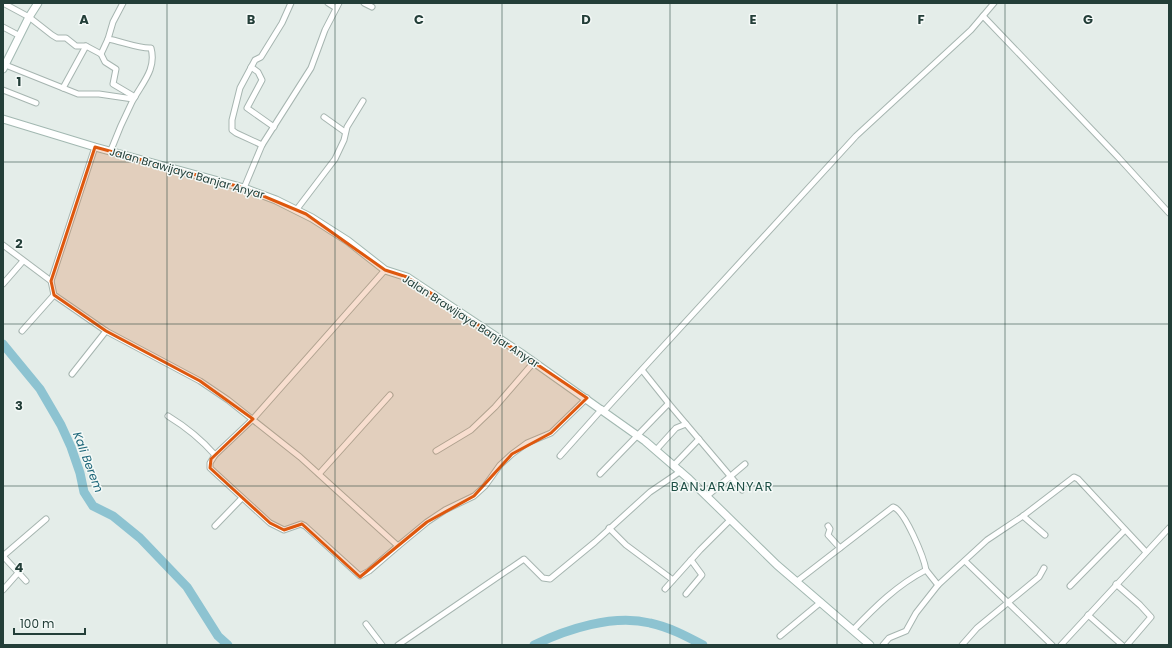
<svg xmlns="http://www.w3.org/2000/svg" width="1172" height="648" font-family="Poppins,sans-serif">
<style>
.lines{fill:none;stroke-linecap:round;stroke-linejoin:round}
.river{stroke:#8dc3d1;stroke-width:9}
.street-casing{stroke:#a6b5b0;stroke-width:7}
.secondary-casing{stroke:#a2b8b1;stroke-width:9}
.street{stroke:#fff;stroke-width:5}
.secondary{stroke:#fff;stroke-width:7}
.marked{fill:#de580e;fill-opacity:0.2;stroke:#de580e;stroke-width:3;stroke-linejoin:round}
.grid{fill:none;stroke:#233e38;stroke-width:1;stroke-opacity:0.55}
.labels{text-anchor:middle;stroke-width:3;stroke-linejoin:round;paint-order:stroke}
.street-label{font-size:11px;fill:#233e38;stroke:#f4f9f7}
.water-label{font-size:12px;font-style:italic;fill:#1e6779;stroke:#f4f9f7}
.quarter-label{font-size:13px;letter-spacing:1px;fill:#1f5046;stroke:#f4f9f7}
.grid-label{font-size:13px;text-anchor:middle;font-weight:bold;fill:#233e38;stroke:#f4f9f7;stroke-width:3;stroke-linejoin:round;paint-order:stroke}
</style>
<rect width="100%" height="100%" fill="#e4ede9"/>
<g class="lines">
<g class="river">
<polyline points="3,344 40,389 61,425 71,447 80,473 84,492 93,506 113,516 140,538 187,587 218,636 228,645"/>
<path d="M534,645C567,629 613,614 650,623C669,627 686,636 703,645"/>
</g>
<g class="street-casing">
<g id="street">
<polyline points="3,3 29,17 52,35 57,38 66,38 76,46 86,46 101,54 105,62 116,69 113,84 135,97"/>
<polyline points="328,3 336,8"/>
<polyline points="364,3 372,7"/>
<polyline points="983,16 1118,157 1169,213"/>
<polyline points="3,27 20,36"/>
<polyline points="101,54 108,39"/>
<polyline points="3,64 78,94 99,94 133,99"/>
<polyline points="251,67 258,72 262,80 247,108 274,127"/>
<polyline points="63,88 86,46"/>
<polyline points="3,90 36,103"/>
<polyline points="324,117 345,132"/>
<polyline points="262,145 236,133 232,130 232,120 240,88 255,60 261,57 282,23 291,3"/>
<polyline points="95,147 51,281 54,295 106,331 200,381 228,400 300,457 398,546 427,522 445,510 474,496 485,486 500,465 512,454 527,443 551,433 587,398"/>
<path d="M111,150C117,134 124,118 132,102C141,84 157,70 151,48C140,49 120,41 108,39L113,22L123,3"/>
<polyline points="244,188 262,145 311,68 325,30 339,3"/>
<polyline points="297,209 335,159 344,140 347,127 363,101"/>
<polyline points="3,245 51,281"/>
<polyline points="3,284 23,261"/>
<polyline points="22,331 54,295"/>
<polyline points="642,370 670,405 742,490"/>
<polyline points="72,374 106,331"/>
<polyline points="604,411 856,136 971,30 994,3"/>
<path d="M168,416C186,427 201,439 215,455L210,463V468L270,523L284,530L301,524L305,526L360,576L369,571L398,546"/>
<polyline points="656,450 676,428 686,424"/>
<polyline points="436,451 471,430 495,407 534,362"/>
<polyline points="215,455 253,419 385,270"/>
<polyline points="560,456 602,409"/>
<polyline points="674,465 699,439"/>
<polyline points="319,474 390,395"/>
<polyline points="600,474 668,404"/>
<polyline points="707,496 745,464"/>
<polyline points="1023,516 1045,535"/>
<polyline points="215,526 242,498"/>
<polyline points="828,526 830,529 828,535 840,548"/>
<polyline points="609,528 626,545 673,580"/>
<polyline points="3,556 46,519"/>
<polyline points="3,556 26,581"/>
<polyline points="965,561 1052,645"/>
<path d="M796,582L893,507C905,510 924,558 926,570"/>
<polyline points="1116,584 1140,605 1151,617 1127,645"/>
<polyline points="1070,586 1125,530"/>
<polyline points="665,589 700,550 730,520"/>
<polyline points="3,590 18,573"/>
<polyline points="686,594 702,575 691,560"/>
<polyline points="1088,615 1122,645"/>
<polyline points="366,624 382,645"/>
<path d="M853,630C875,607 897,585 926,570L938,585L987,540L1023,516L1074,477L1078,479L1146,552"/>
<polyline points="780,636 821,602"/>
<polyline points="398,645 524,559 543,578 550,579 595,542 650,492 681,471"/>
<polyline points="883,645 889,638 906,631 916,613 938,585"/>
<polyline points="962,645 977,628 1039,577 1044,568"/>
<polyline points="1061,645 1169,528"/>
</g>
</g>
<g class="secondary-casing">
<g id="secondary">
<polyline points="3,69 29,17 38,3"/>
<polyline points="3,119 95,147 244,188 276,200 312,218 348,241 385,270 407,277 521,353 645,441 689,479 777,565 870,645"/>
</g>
</g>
<use href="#street" class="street"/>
<use href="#secondary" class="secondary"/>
</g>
<path class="marked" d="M95,147L244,188L306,214L385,270L407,277L587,398L551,433L512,454L474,496L427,522L360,577L302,524L284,530L270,523L210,468L211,459L253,419L200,381L106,331L54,295L51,281Z"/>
<path class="grid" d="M167,3V645M335,3V645M502,3V645M670,3V645M837,3V645M1005,3V645M3,162H1169M3,324H1169M3,486H1169"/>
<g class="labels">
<g class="street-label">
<text transform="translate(187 173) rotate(16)" y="4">Jalan Brawijaya Banjar Anyar</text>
<text transform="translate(471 321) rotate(33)" y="4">Jalan Brawijaya Banjar Anyar</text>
</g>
<g class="water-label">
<text transform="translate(88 462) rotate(69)" y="4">Kali Berem</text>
</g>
<g class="quarter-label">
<text x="722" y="491">BANJARANYAR</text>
</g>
</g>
<g class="grid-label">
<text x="84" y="24">A</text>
<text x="251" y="24">B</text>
<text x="419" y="24">C</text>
<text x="586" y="24">D</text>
<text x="753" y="24">E</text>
<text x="921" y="24">F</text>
<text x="1088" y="24">G</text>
<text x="19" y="86">1</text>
<text x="19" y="248">2</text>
<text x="19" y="410">3</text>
<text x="19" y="572">4</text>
</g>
<rect width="1172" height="648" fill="none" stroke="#233e38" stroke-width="8"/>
<path d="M14 628v6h71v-6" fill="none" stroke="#233e38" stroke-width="2"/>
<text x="20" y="628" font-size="12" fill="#233e38" stroke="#f4f9f7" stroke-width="3" paint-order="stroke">100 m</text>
</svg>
